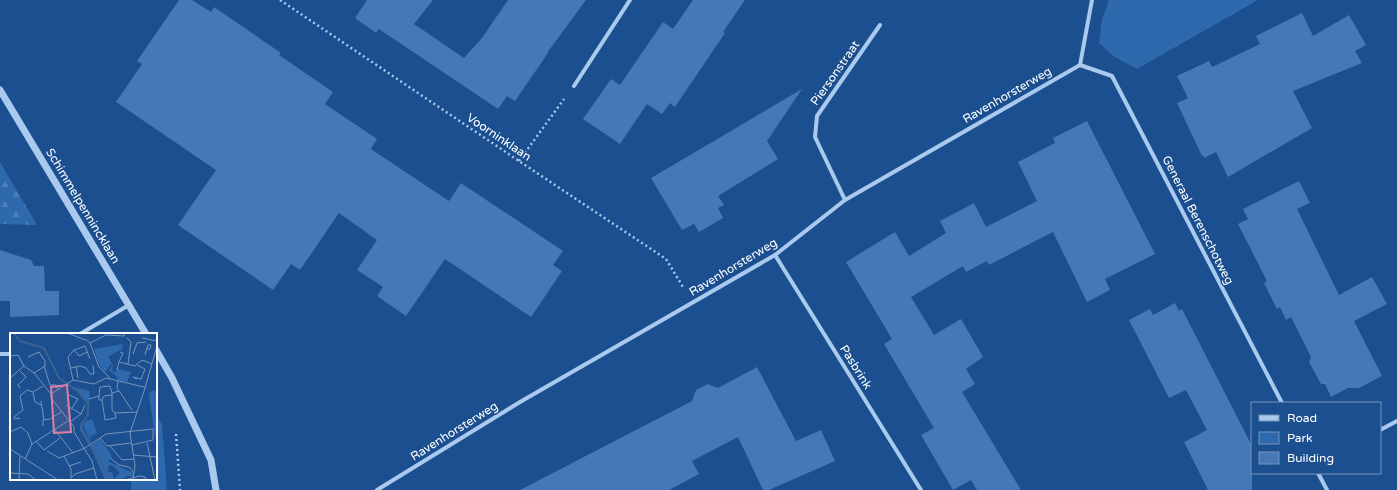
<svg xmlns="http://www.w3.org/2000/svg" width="1397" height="490" font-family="'Varela Round',sans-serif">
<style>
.green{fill:#2e69ad}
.forest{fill:url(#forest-firs)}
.building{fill:#4478b7}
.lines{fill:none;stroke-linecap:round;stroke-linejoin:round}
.path{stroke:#a9c9ee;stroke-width:2.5;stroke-dasharray:2 3;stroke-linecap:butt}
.minor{stroke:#a9c9ee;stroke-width:4}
.tertiary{stroke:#a9c9ee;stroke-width:7}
.labels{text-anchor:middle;stroke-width:3;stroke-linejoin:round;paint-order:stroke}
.street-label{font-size:12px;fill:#fff;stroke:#1b4f8f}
.inset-river{fill:none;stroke:#3c6290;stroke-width:2}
.inset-road{fill:none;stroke:#7695bc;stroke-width:1}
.view{fill:#dd80a5;fill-opacity:0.15;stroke:#dd80a5;stroke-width:2}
.inset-edge{fill:none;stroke:#fff;stroke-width:2}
</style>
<defs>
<pattern id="forest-firs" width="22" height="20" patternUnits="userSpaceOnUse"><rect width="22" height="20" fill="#2e69ad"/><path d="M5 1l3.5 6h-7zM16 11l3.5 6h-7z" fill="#4d80b9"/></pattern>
</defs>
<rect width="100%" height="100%" fill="#1b4f8f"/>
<g class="green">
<polygon points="1109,0 1258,0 1137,69 1113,56 1099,43 1102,19"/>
<polygon points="156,414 162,424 167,490 131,490 131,479 156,479"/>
</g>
<polygon class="forest" points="0,162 37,225 0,224"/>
<g class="building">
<polygon points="179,0 192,0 211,12 214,7 281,53 279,55 333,92 325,104 377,139 371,149 449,201 461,183 563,251 553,265 562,271 531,317 445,259 406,316 377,296 383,287 357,270 377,240 339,213 300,270 291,264 273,290 178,225 216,170 116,102 142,64 137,61"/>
<polygon points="367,0 433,0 414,24 464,58 482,38 508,0 586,0 547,53 548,53 515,101 507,96 498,109 379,29 376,33 355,18"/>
<polygon points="693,0 745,0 723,32 725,33 675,107 670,103 662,114 647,104 620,144 583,119 611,79 620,85 663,22 673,29"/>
<polygon points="1302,13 1313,36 1349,15 1366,45 1355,51 1362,63 1293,91 1312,128 1228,177 1216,152 1204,158 1203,155 1202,156 1177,103 1188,98 1177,76 1209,61 1212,67 1260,44 1256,36"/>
<polygon points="802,89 767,141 778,159 718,196 724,205 718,208 723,218 699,232 694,224 682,230 651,178"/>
<polygon points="1087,121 1155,254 1105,279 1110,290 1087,302 1053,232 989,265 987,261 966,272 963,266 911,297 934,335 961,319 983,357 966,369 975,384 962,392 1021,490 977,490 971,480 953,490 921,435 934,428 884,344 892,339 846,262 895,232 909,256 946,233 940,221 974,203 986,227 1037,201 1018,162 1055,143 1053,138"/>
<polygon points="1299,181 1310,203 1297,209 1339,295 1372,277 1387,304 1354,321 1382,376 1359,388 1348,388 1331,397 1325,384 1321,384 1309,362 1311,357 1291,317 1286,320 1280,307 1277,309 1264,283 1267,281 1238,224 1248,219 1243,209"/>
<polygon points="0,250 31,260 34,266 44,266 45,291 59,291 59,315 10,317 10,301 0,301"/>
<polygon points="1175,303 1179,311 1182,309 1252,446 1252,490 1208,490 1184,442 1207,430 1186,390 1169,398 1129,320 1150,309 1153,315"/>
<polygon points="757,367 796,441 821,430 835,461 769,490 763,490 738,437 692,461 699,474 669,490 520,490 692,401 696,390 708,384 718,388"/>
</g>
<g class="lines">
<g class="path">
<polyline points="280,0 519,161 666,259 683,287"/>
<polyline points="519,161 564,99"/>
<polyline points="176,434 180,490"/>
</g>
<g class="minor">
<polyline points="1080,65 1112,76 1282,403"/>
<polyline points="574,86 630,0"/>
<polyline points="845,200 815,137 817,116 880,25"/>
<polyline points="775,255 921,490"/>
<polyline points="80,334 129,305"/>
<polyline points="0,354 11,354"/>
<polyline points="1380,430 1397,421"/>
<polyline points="1318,473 1327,490"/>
<polyline points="377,490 520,402 775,255 845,200 1080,65 1092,0"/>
</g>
<g class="tertiary">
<polyline points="0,90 146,334"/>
<polyline points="156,350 172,378 211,460 216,490"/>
</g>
</g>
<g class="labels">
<g class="street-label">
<text transform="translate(835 73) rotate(-55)" y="4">Piersonstraat</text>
<text transform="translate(1007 95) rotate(-30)" y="4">Ravenhorsterweg</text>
<text transform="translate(499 137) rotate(34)" y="4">Voorninklaan</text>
<text transform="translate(83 206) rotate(59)" y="4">Schimmelpennincklaan</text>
<text transform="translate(1198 220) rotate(63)" y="4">Generaal Berenschotweg</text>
<text transform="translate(733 267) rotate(-31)" y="4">Ravenhorsterweg</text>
<text transform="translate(856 367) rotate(58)" y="4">Pasbrink</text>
<text transform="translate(454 431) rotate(-32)" y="4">Ravenhorsterweg</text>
</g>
</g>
<g transform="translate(10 333)">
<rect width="147" height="147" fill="#1b4f8f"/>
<path d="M113,11L112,16L98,24L102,30L95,39L89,31L84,16ZM63,54L80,58L79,79L78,85L77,71ZM76,84L77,85L73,91L78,87L81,91L79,95L81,100L78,103L73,91L72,94L81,110L78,111L70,95ZM90,106L102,123L98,128L123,140V144L118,143L109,147H95L80,113ZM102,132L110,140L104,146L102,139H98V133Z" fill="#2e69ad" fill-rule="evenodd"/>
<path d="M103,31L102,38L105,39L108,36L121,39L117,49L107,47V44L99,37ZM82,86L87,100L80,104L81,109L78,103L81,100L79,95L81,91L78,87Z" fill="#2e69ad"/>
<path d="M147,57V103L145,104L139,62L141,58Z" fill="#2e69ad"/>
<path class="inset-river" d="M4,0L10,8L34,15L49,45L70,60L78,71L77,84M76,85L71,91V97L101,147"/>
<path class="inset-road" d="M58,0L75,7M117,5L121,9L118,31M132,5L147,8M75,6L80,10L89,34L100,45M80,10L96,2L114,3L115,0M77,19L69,23L64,17L75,13L80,26M123,21L127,10L136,9M135,22L136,18L138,12H141L140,16H137M0,23L8,22L14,33L24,40L41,61V65L64,94V99L82,128L87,147M18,24L29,19L35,28V33L24,40M109,29L113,20L110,19M34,33L40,52H46L48,57M66,33L68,45M61,35L70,33L76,35L80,41H84L83,32M107,37L109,29L125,33L132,27L142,31M0,45L14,33M127,46L123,44L131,46L135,36L127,32M63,47L58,24L64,17M108,48L107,55L122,77M136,52L135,55L147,13M10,55L8,52L16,44L10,38M23,59L25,69L31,72M41,61L63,47L84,51L96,45L134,54M59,62L68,66L62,75M102,62L94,63L92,67L95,87L106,85L105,80L127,79M89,63L90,54L100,53L102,60M79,66L89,63V67H92M31,68L34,87M56,72L71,81L75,72M105,80L102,77V60L109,58M10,85L5,86L4,84L13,77L10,63L17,57L23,59L33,53M60,89L71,81M33,93V87L40,86L51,79M45,97L63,120M0,99L11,94L18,100L22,111M90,105L97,113L121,110M26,108L34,117M137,110L145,147M100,113L112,127L124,126M0,116L48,147M34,117L50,105M37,118L49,125L75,115L96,101L143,96V107L122,112M123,122L147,124M54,123L61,136V144M100,125L109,132L119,134L124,140M15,126L22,111L58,88M59,133L71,129M0,140L18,141L26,147M9,147L10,123M59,147L65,141L84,135M115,147L130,143L135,144L137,147M123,147L125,132L120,100L135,55"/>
<path class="view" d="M57,52L61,99L44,100L41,54Z"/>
<rect width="147" height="147" class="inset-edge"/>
</g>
<rect x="1251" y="402" width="130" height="72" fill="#1b4f8f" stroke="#7695bc"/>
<rect x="1259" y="415" width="20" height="6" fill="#a9c9ee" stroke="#7695bc"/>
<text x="1287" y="422" font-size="12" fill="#ffffff">Road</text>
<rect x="1259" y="432" width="20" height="12" fill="#2e69ad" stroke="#7695bc"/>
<text x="1287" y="442" font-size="12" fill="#ffffff">Park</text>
<rect x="1259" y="452" width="20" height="12" fill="#4478b7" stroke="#7695bc"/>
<text x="1287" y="462" font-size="12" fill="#ffffff">Building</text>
</svg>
